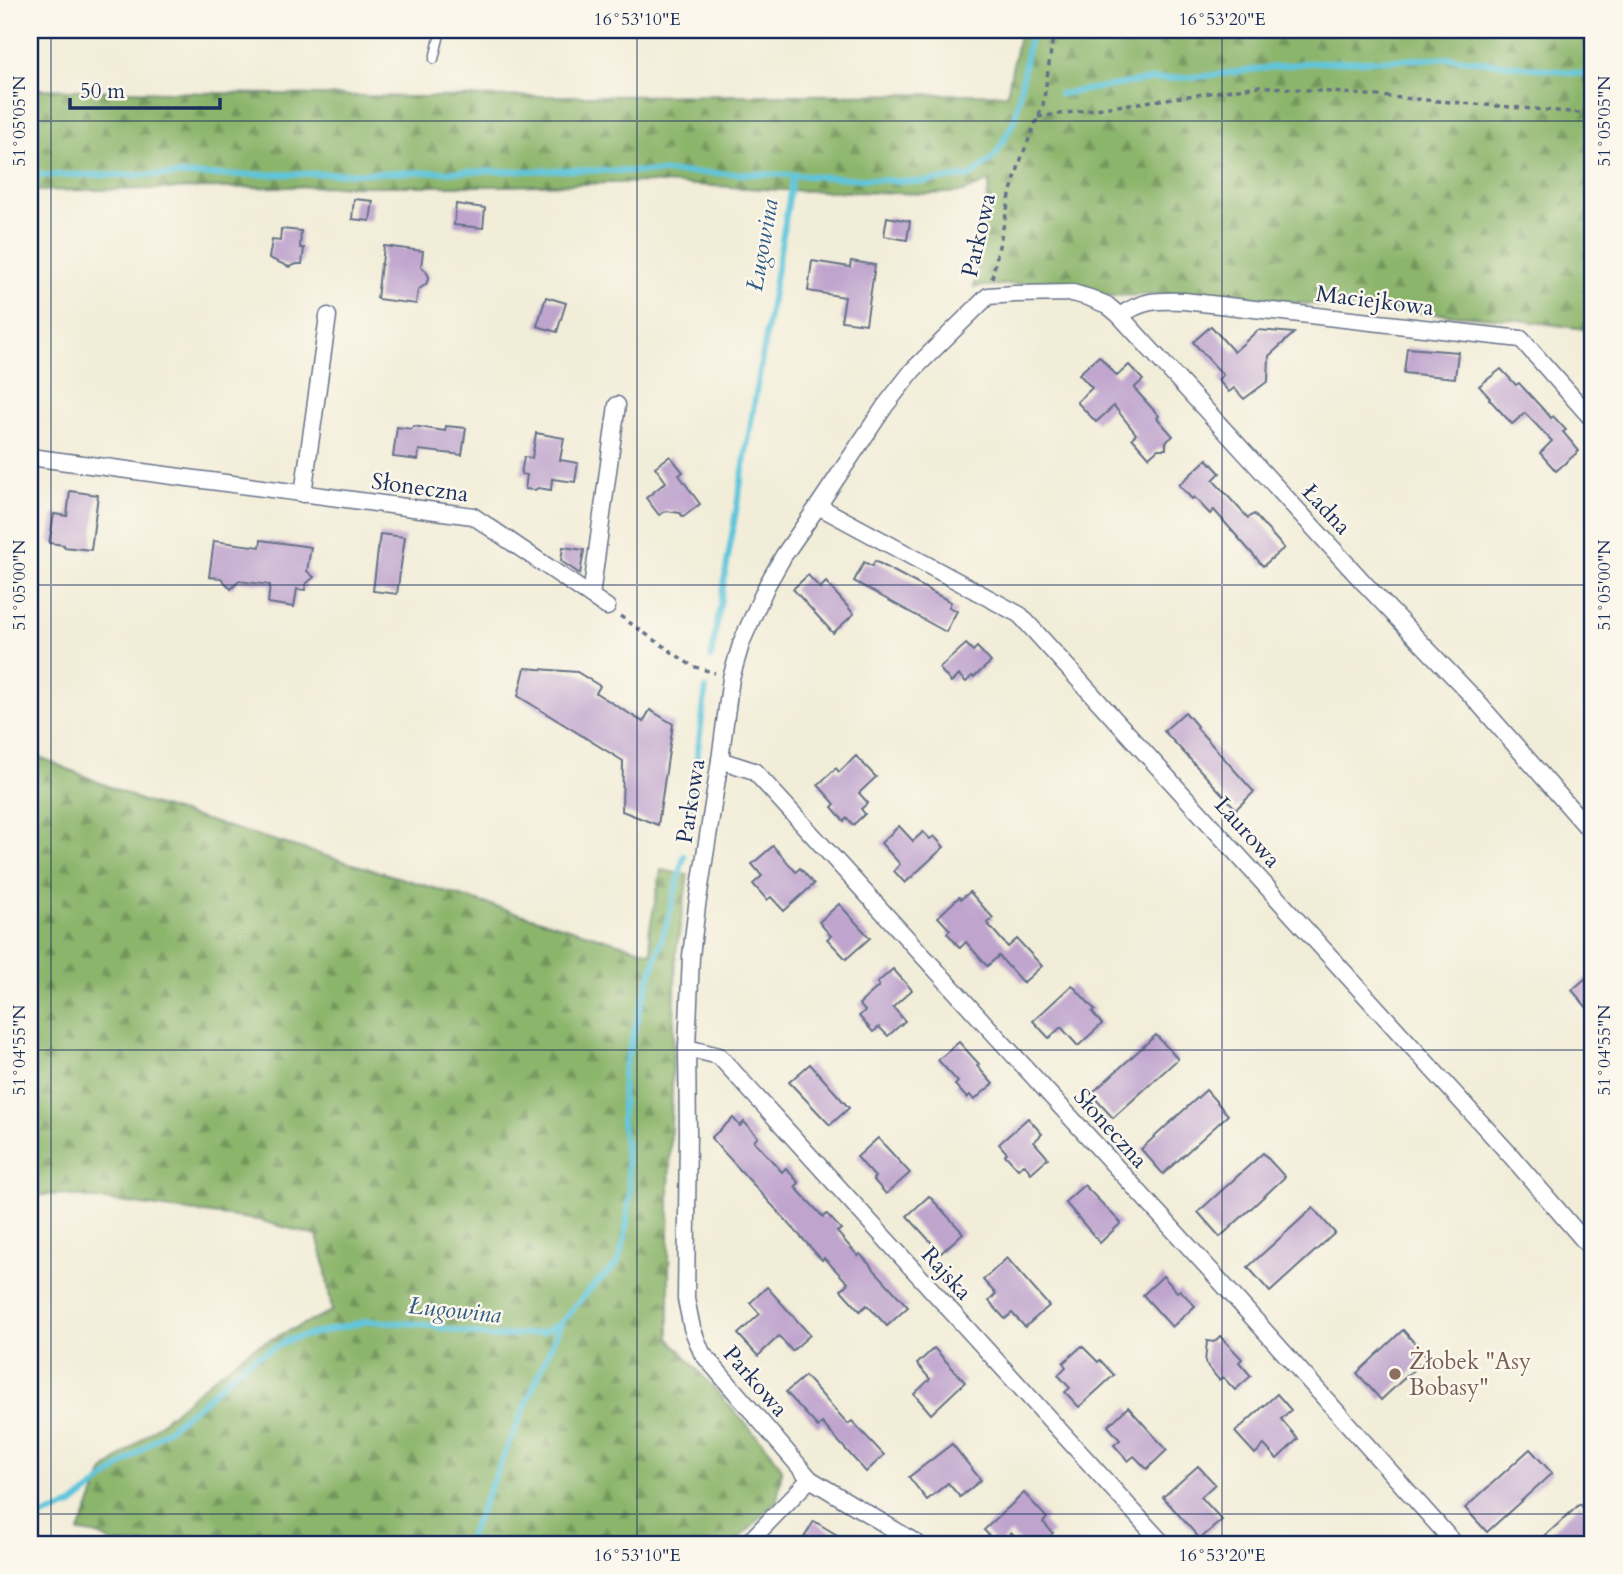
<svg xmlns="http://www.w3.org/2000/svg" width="1623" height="1574" font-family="Cardo,serif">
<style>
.forest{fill:url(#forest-firs);stroke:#547265;stroke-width:2}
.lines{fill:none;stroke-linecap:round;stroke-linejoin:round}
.stream{stroke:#5ec5db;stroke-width:6}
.building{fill:#bfa4ce}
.lane-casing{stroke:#667289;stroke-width:11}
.street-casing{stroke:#667289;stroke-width:19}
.path{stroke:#667289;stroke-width:3.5;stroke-dasharray:5 5;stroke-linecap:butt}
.lane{stroke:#fff;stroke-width:8}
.street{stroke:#fff;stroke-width:16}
.ticks{fill:none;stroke:#1b2f5e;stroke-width:2;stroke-opacity:0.45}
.education-dot{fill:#8d6e63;stroke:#fbf7ec;stroke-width:2.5}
.labels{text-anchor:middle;stroke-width:5;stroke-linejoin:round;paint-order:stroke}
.street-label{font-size:23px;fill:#1b2f5e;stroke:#fbf7ec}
.education-label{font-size:23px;fill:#785e54;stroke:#fbf7ec;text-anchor:start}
.water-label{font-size:24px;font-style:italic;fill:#2f5c84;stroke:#fbf7ec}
.neatline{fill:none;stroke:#1b2f5e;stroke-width:2.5}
.ticks-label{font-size:18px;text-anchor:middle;fill:#1b2f5e}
</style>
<defs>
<pattern id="forest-firs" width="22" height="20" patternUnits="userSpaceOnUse" patternTransform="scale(1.75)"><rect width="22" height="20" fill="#8cb56c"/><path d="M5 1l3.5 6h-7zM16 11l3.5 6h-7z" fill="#72945c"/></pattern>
</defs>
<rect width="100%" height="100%" fill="#fbf7ec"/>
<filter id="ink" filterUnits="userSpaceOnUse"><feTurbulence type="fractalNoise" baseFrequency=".0143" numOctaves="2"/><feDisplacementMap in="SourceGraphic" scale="14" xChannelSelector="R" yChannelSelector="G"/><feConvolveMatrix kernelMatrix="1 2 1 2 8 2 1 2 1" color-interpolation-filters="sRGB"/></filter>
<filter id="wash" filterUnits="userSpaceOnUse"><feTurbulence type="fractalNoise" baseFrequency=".00686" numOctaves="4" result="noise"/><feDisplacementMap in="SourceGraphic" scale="28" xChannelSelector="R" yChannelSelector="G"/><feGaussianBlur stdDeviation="1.57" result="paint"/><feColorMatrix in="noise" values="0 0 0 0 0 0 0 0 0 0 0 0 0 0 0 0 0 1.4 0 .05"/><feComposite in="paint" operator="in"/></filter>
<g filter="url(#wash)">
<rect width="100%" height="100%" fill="#f2edd8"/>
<g class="forest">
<polygon points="1020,30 1593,30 1593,330 1519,320 1179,294 1109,296 1064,287 1025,283 974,287 990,181 963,192 928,194 781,190 645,182 504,186 343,186 30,191 30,89 409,97 1007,94"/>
<path d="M30,753L145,802L652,953L649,933L661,870L688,875L676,953L669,1189V1338L771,1452L782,1469L777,1500L734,1544H113C103,1535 93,1533 79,1532L104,1471L211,1380L252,1348L332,1311L325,1266L317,1236L258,1220L58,1194L30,1196Z"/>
</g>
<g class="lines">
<g class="stream">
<polyline points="1060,94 1148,80 1206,76 1305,63 1452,58 1593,75"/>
<polyline points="30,175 232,175 575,170 793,175 919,182 971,176 995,156 1015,119 1031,30"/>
<polyline points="711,658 793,175"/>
<polyline points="688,826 706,688"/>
<polyline points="30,1523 34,1519 72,1505 202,1402 246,1362 291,1339 368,1321 419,1324 493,1337 544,1332 561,1323 588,1291 617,1264 625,1239 630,1192 622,1121 623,1073 640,1009 667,923 684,856"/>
<polyline points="466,1544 561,1323"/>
</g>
</g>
<g id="blocks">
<g class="building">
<polygon points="354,199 373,201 370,221 352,219"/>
<polygon points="456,204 485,208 483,228 454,225"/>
<polygon points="887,217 910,221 907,240 884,236"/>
<polygon points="281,229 301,231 300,248 304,248 302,264 297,264 289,267 269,258 272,240 280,241"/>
<polygon points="384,246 423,251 421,267 426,271 429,277 426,284 418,290 416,304 377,299 381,264 382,264"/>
<polygon points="812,261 850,267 851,261 875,265 866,324 841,321 845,297 808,291"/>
<polygon points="546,297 566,303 557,332 537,326"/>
<polygon points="1211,326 1234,352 1258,330 1294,333 1269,356 1268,381 1244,399 1234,388 1229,392 1218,380 1223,375 1193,342"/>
<polygon points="1407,348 1458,352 1455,378 1404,373"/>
<polygon points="1099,356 1117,376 1129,365 1143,380 1134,388 1159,416 1157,418 1173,436 1166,442 1166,449 1158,449 1149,457 1132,438 1136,434 1114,406 1096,422 1077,402 1092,388 1079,374"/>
<polygon points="1501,369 1516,385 1519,383 1551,418 1553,416 1566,430 1563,432 1579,451 1556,471 1540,453 1552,441 1525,413 1512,424 1489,399 1490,398 1479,386"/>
<polygon points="413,426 445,431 446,426 466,428 462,455 419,450 418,460 393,457 397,427 412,429"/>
<polygon points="536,433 564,438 560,460 578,463 575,482 552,479 551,490 538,488 535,490 525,489 527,475 521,474 524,457 532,458"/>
<polygon points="670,456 683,472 679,475 700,504 683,517 680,513 666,511 659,515 646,498 666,482 655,467"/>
<polygon points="1207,459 1220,473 1213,480 1248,518 1254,514 1284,548 1263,566 1214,510 1210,514 1194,497 1192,499 1179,485"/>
<polygon points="70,491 98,495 91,550 64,547 64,545 49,543 54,514 67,516"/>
<polygon points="380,534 405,537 397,594 373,591"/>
<polygon points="261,540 311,547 307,571 314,577 306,584 305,590 297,589 294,607 268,603 270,585 239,581 231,589 221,578 209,577 214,541 260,547"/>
<polygon points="563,547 584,550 580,574 561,561"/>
<polygon points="875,561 951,602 949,607 957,611 946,632 854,581 864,562 872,566"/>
<polygon points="808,575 820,588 826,582 854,614 833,633 793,589"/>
<polygon points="966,644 973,651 977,647 991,662 974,677 972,676 966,682 959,675 951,682 939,668"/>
<polygon points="525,668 577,672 600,686 596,693 643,722 650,710 673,724 658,825 622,811 623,761 518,696"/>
<polygon points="1185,712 1197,726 1196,727 1254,792 1236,809 1164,731"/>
<polygon points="856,756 876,777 859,793 868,803 861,809 865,814 853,825 847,818 844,821 832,807 835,804 818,785 836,768 839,772"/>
<polygon points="899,826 913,841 923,832 930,839 934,836 944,847 905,883 894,871 900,864 881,843"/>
<polygon points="773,846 796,872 800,868 814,884 784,911 771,897 767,900 753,884 762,876 752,864"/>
<polygon points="970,892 993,918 987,923 1008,947 1017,939 1042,966 1023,983 999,956 987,966 966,942 960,948 947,933 950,930 938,917 959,897 961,899"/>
<polygon points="839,904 870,938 846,959 827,939 831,936 819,922"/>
<polygon points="893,969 912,990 893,1007 905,1021 888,1036 879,1027 873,1032 859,1016 865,1011 859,1004 879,986 877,983"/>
<polygon points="1593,972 1593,1015 1572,990"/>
<polygon points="1072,985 1095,1010 1092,1012 1102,1024 1078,1046 1061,1027 1049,1038 1033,1021"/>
<polygon points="1156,1035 1178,1059 1113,1118 1091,1094"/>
<polygon points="959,1042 979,1064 977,1066 993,1084 974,1100 970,1095 967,1098 955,1085 958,1082 938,1060"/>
<polygon points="810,1064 849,1108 830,1125 789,1082"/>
<polygon points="1206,1090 1228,1115 1163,1174 1141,1149"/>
<polygon points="733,1118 740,1126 744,1122 758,1137 754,1141 782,1172 786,1168 799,1183 795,1187 823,1217 827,1214 841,1229 837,1232 858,1256 860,1254 908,1307 887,1326 867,1305 860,1311 841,1290 848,1283 824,1258 822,1260 711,1138"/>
<polygon points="1028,1118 1042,1134 1034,1142 1048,1158 1031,1173 1024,1164 1018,1169 1005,1155 1007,1153 999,1144"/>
<polygon points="878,1138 910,1173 886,1194 873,1179 875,1177 857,1157"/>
<polygon points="1263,1153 1285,1177 1220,1237 1198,1212"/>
<polygon points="1084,1185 1121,1223 1100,1243 1065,1202"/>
<polygon points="929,1196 963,1233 941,1253 907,1216"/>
<polygon points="1313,1208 1335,1233 1270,1292 1248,1267"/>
<polygon points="1007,1258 1049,1306 1025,1327 1012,1313 1005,1319 989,1301 996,1294 983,1280"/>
<polygon points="1163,1276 1177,1292 1180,1290 1195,1306 1172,1327 1143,1295"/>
<polygon points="767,1287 810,1335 792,1351 779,1336 758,1356 738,1334 760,1314 750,1303"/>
<polygon points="1403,1330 1427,1357 1381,1400 1357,1373"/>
<polygon points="1220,1336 1242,1359 1239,1362 1251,1376 1235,1390 1223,1377 1219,1380 1205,1363 1207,1341 1214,1342"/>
<polygon points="1082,1346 1098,1362 1100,1360 1114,1375 1079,1407 1065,1392 1070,1388 1058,1375 1066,1367 1063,1363"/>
<polygon points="934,1348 965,1382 931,1414 914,1394 930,1379 917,1364"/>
<polygon points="805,1376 848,1424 852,1421 884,1455 866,1472 822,1423 818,1427 786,1392"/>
<polygon points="1277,1394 1291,1410 1281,1419 1298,1439 1277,1459 1264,1445 1255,1454 1235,1432"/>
<polygon points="1128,1407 1167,1450 1147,1469 1134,1456 1128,1461 1114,1445 1120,1440 1108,1426"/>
<polygon points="952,1444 981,1480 960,1497 948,1483 927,1500 909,1477"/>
<polygon points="1530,1449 1552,1473 1487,1532 1465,1508"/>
<polygon points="1198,1466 1215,1484 1201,1497 1222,1520 1200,1539 1163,1497"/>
<polygon points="1024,1493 1047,1518 1043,1522 1053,1533 1041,1544 1021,1544 1011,1533 999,1544 997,1544 984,1530"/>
<polygon points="1580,1504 1593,1518 1593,1536 1585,1544 1536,1544"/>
<polygon points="814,1521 852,1544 800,1544"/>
</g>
</g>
</g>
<g filter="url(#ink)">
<use href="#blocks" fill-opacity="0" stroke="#667289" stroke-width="2"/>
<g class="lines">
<g class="lane-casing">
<polyline id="lane" points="434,59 441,30"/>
</g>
<g class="street-casing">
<g id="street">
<path d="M1120,316C1142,300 1157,300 1184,301L1521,339L1593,420"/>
<polyline points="30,457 473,516 607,607"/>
<polyline points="303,494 328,316"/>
<polyline points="818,506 1020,615 1512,1157 1593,1251"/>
<polyline points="591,596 617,405"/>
<polyline points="720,760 754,771 1212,1272 1455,1544"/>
<polyline points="687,1048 719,1056 1163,1544"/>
<polyline points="747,1544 810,1479"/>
<polyline points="918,1544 810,1479 702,1353 692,1328 686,1299 688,1133 687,1048 691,956 697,906 720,760 731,678 742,641 767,585 784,555 818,506 885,406 913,370 988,296 1015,294 1073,293 1090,298 1107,305 1120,316 1365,584 1473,697 1593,834"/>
</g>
</g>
<g class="path">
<polyline points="1038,117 1260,86 1593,114"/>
<polyline points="992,278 1011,191 1022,156 1043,105 1054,30"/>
<polyline points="620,616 692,666 715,673"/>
</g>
<use href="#lane" class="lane"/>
<use href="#street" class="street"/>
</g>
</g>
<path class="ticks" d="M51,30V1544M637,30V1544M1222,30V1544M30,121H1593M30,585H1593M30,1050H1593M30,1514H1593"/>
<circle class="education-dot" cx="1395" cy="1374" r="7"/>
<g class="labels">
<g class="street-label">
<text transform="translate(978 235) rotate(-77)" y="8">Parkowa</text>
<text transform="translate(1375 300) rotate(7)" y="8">Maciejkowa</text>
<text transform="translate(420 487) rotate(8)" y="8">Słoneczna</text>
<text transform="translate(1327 509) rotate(47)" y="8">Ładna</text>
<text transform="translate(690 801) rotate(-81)" y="8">Parkowa</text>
<text transform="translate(1248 832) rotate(48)" y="8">Laurowa</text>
<text transform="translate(1111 1128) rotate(48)" y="8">Słoneczna</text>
<text transform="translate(947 1273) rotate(48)" y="8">Rajska</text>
<text transform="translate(756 1381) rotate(49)" y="8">Parkowa</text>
</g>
<g class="education-label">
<text x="1409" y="1369">Żłobek "Asy<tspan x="1409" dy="26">Bobasy"</tspan></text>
</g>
<g class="water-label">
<text transform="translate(762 245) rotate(-80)" y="8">Ługowina</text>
<text transform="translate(455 1310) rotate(6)" y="8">Ługowina</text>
</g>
</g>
<rect width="1623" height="1574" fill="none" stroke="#fbf7ec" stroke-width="77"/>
<path d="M70 98v10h150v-10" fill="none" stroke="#1b2f5e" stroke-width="3.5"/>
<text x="80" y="98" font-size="21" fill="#1b2f5e" stroke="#fbf7ec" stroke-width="5" paint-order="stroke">50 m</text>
<rect x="38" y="38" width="1546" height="1498" class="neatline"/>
<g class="ticks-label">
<text x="637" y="25">16°53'10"E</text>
<text x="1222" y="25">16°53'20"E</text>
<text transform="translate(19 121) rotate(-90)" y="6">51°05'05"N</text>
<text transform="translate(1604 121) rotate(-90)" y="6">51°05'05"N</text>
<text transform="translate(19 585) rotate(-90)" y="6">51°05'00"N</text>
<text transform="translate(1604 585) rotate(-90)" y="6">51°05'00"N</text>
<text transform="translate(19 1050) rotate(-90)" y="6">51°04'55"N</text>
<text transform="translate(1604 1050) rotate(-90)" y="6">51°04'55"N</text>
<text x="637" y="1561">16°53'10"E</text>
<text x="1222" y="1561">16°53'20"E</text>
</g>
</svg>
